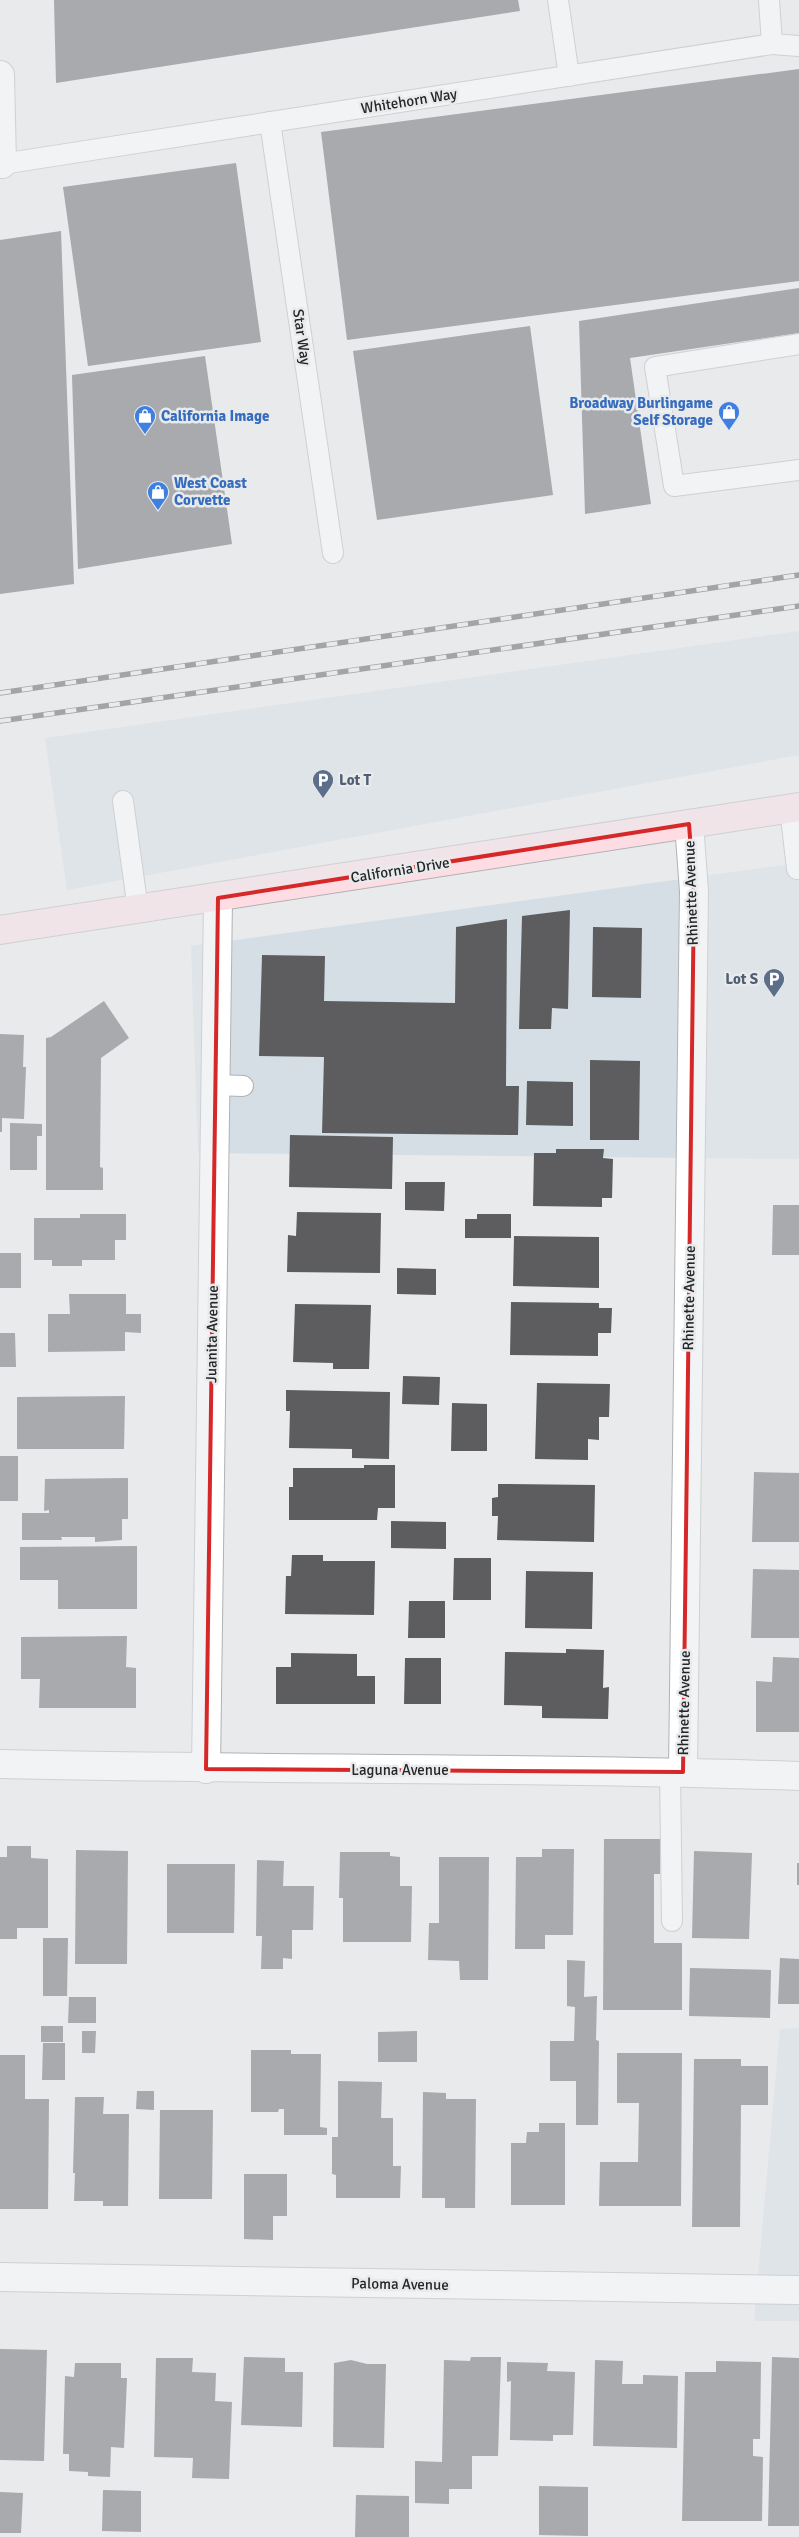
<svg xmlns="http://www.w3.org/2000/svg" width="799" height="2537" font-family="Signika,sans-serif">
<style>
.built{fill:#d5dee5}
.building{fill:#5d5d5f}
.lines{fill:none;stroke-linecap:round;stroke-linejoin:round}
.lane-casing{stroke:#b0b2b4;stroke-width:22}
.street-casing{stroke:#b0b2b4;stroke-width:30}
.secondary-casing{stroke:#b0b2b4;stroke-width:30}
.lane{stroke:#fff;stroke-width:20}
.street{stroke:#fff;stroke-width:28}
.secondary{stroke:#fddde3;stroke-width:28}
.rail-casing{stroke:#4e5051;stroke-width:5.5}
.rail{stroke:#e8eaec;stroke-width:4;stroke-dasharray:11;stroke-linecap:butt}
.marked{fill:none;stroke:#d62828;stroke-width:4;stroke-linejoin:round}
.labels{text-anchor:middle;stroke-width:5;stroke-linejoin:round;paint-order:stroke}
.street-label{font-size:15px;fill:#252627;stroke:#e8eaec}
.shop-label{font-size:15px;font-weight:bold;fill:#366cbe;stroke:#e8eaec;text-anchor:start}
.service-label{font-size:15px;font-weight:bold;fill:#4e5e75;stroke:#e8eaec;text-anchor:start}
</style>
<rect width="100%" height="100%" fill="#e8eaec"/>
<g class="built">
<polygon points="799,631 799,755 67,890 45,738"/>
<polygon points="799,863 799,1159 198,1153 191,946"/>
<polygon points="799,2028 799,2321 754,2321 780,2029"/>
</g>
<g class="building">
<polygon points="54,0 518,0 520,11 56,83"/>
<polygon points="799,69 799,281 347,340 321,132"/>
<polygon points="236,163 261,342 88,366 63,187"/>
<polygon points="61,231 74,584 0,594 0,240"/>
<polygon points="799,288 799,333 630,358 651,504 585,514 579,321"/>
<polygon points="530,326 553,495 377,520 353,351"/>
<polygon points="205,356 232,544 78,569 72,375"/>
<polygon points="570,910 568,1009 552,1008 551,1029 519,1029 522,916"/>
<polygon points="507,919 506,1086 519,1086 518,1135 322,1133 324,1057 259,1056 262,955 325,956 324,1001 455,1003 456,927"/>
<polygon points="593,927 642,928 641,998 592,997"/>
<polygon points="104,1001 129,1038 101,1058 100,1167 103,1168 103,1190 46,1190 46,1038 51,1037"/>
<polygon points="0,1034 24,1035 23,1067 26,1067 24,1119 2,1118 2,1132 0,1132"/>
<polygon points="590,1060 640,1061 639,1140 590,1140"/>
<polygon points="527,1081 573,1082 573,1126 526,1125"/>
<polygon points="10,1123 42,1124 42,1136 37,1136 37,1170 10,1170"/>
<polygon points="290,1135 393,1137 392,1189 289,1187"/>
<polygon points="556,1149 604,1149 603,1158 613,1159 612,1198 602,1198 602,1207 533,1206 534,1153 556,1153"/>
<polygon points="405,1182 445,1182 444,1211 405,1210"/>
<polygon points="773,1205 799,1205 799,1255 772,1255"/>
<polygon points="297,1212 381,1213 380,1273 287,1272 288,1235 296,1236"/>
<polygon points="80,1214 126,1214 126,1240 115,1240 115,1260 82,1260 82,1266 52,1266 52,1260 34,1260 34,1218 80,1218"/>
<polygon points="477,1214 511,1214 511,1238 465,1238 465,1219 477,1219"/>
<polygon points="514,1236 599,1237 599,1288 513,1286"/>
<rect x="0" y="1253" width="21" height="35"/>
<polygon points="397,1268 436,1269 436,1295 397,1294"/>
<polygon points="69,1294 126,1294 126,1314 141,1314 141,1333 125,1332 125,1351 48,1352 48,1314 70,1314"/>
<polygon points="511,1302 599,1303 599,1308 612,1308 611,1333 598,1333 598,1356 510,1355"/>
<polygon points="295,1304 371,1305 369,1369 333,1369 333,1363 293,1362"/>
<polygon points="0,1333 15,1333 16,1367 0,1367"/>
<polygon points="403,1376 440,1377 439,1405 402,1404"/>
<polygon points="537,1383 610,1384 609,1417 599,1417 599,1440 588,1439 588,1460 535,1459"/>
<polygon points="286,1390 390,1392 389,1459 352,1458 352,1449 289,1448 290,1411 286,1411"/>
<polygon points="125,1396 124,1449 17,1449 17,1397"/>
<polygon points="452,1403 487,1404 487,1451 451,1451"/>
<rect x="0" y="1456" width="18" height="45"/>
<polygon points="364,1465 395,1465 395,1508 378,1508 377,1520 289,1520 289,1487 293,1487 293,1468 364,1468"/>
<polygon points="754,1472 799,1473 799,1542 752,1542"/>
<polygon points="128,1478 128,1519 122,1519 122,1540 95,1542 95,1537 61,1537 62,1540 22,1540 22,1513 49,1513 49,1510 44,1511 45,1479"/>
<polygon points="498,1484 595,1485 594,1542 497,1540 498,1516 492,1516 492,1498 498,1497"/>
<polygon points="391,1521 446,1522 446,1549 391,1548"/>
<polygon points="137,1546 137,1609 58,1609 58,1580 20,1580 20,1547"/>
<polygon points="292,1555 323,1555 323,1561 375,1561 374,1615 285,1614 286,1576 291,1576"/>
<polygon points="454,1558 491,1558 491,1600 453,1600"/>
<polygon points="753,1569 799,1570 799,1638 751,1638"/>
<polygon points="526,1571 593,1572 592,1629 525,1628"/>
<polygon points="409,1601 445,1601 445,1638 408,1638"/>
<polygon points="127,1636 126,1667 136,1668 136,1708 39,1708 40,1679 21,1679 21,1637"/>
<polygon points="566,1649 604,1650 603,1688 609,1687 608,1719 542,1718 542,1706 504,1705 505,1652 566,1653"/>
<polygon points="291,1653 357,1654 357,1676 375,1676 375,1704 276,1704 276,1667 291,1667"/>
<polygon points="773,1657 799,1658 799,1732 756,1732 756,1681 772,1682"/>
<polygon points="405,1658 441,1658 441,1704 404,1704"/>
<polygon points="604,1839 660,1839 660,1874 654,1874 654,1943 682,1943 682,2010 603,2010"/>
<polygon points="7,1846 31,1846 31,1858 48,1859 48,1928 17,1928 17,1939 0,1939 0,1857 7,1857"/>
<polygon points="542,1849 574,1849 573,1935 545,1935 545,1949 515,1949 516,1857 542,1857"/>
<polygon points="76,1850 128,1851 127,1964 75,1964"/>
<polygon points="694,1851 752,1853 749,1939 692,1938"/>
<polygon points="340,1852 390,1852 390,1856 400,1857 400,1886 412,1886 411,1942 343,1942 343,1898 339,1898"/>
<polygon points="439,1857 489,1857 488,1980 460,1980 459,1961 428,1960 429,1923 439,1923"/>
<polygon points="257,1860 284,1861 283,1886 314,1886 313,1930 292,1930 292,1959 283,1958 283,1969 261,1969 262,1936 256,1936"/>
<rect x="797" y="1863" width="2" height="22"/>
<polygon points="167,1864 235,1864 234,1933 167,1933"/>
<polygon points="43,1938 68,1938 67,1996 43,1996"/>
<polygon points="780,1958 799,1959 799,2004 778,2004"/>
<polygon points="567,1960 585,1961 584,1997 597,1996 596,2040 599,2041 598,2125 576,2125 576,2081 550,2081 550,2041 574,2041 575,2007 567,2006"/>
<polygon points="690,1968 771,1970 770,2018 689,2016"/>
<polygon points="69,1997 96,1997 96,2023 68,2023"/>
<rect x="41" y="2026" width="22" height="16"/>
<polygon points="82,2031 96,2031 95,2053 82,2053"/>
<polygon points="417,2031 417,2062 378,2062 378,2032"/>
<polygon points="43,2043 65,2043 65,2080 42,2080"/>
<polygon points="251,2050 291,2050 291,2054 321,2054 320,2127 327,2128 327,2135 284,2135 284,2109 279,2109 278,2112 251,2112"/>
<polygon points="617,2053 682,2053 681,2206 599,2206 600,2162 638,2162 639,2103 617,2103"/>
<polygon points="0,2055 25,2055 25,2099 49,2099 48,2209 0,2209"/>
<polygon points="694,2059 741,2059 741,2066 768,2066 768,2105 741,2105 740,2227 692,2227"/>
<polygon points="338,2081 382,2082 381,2118 393,2118 393,2166 401,2166 400,2198 336,2198 336,2175 332,2174 332,2137 338,2137"/>
<polygon points="137,2091 154,2091 154,2110 136,2109"/>
<polygon points="423,2092 446,2093 446,2099 476,2099 475,2208 445,2208 445,2198 422,2198"/>
<polygon points="75,2097 104,2097 103,2114 129,2114 128,2206 103,2206 103,2201 74,2201 75,2173 73,2173"/>
<polygon points="160,2110 213,2110 212,2199 159,2199"/>
<polygon points="539,2123 565,2123 565,2205 511,2205 511,2143 526,2143 527,2132 539,2132"/>
<polygon points="244,2174 287,2174 287,2216 273,2216 273,2240 244,2239"/>
<polygon points="0,2349 47,2350 44,2461 0,2460"/>
<polygon points="244,2357 285,2358 285,2372 303,2372 302,2427 241,2425"/>
<polygon points="471,2357 501,2357 498,2456 472,2456 472,2489 449,2489 449,2504 415,2503 415,2461 442,2462 444,2360 470,2361"/>
<polygon points="772,2357 799,2358 799,2526 768,2526"/>
<polygon points="156,2358 193,2358 192,2372 216,2373 215,2401 232,2402 229,2479 192,2478 193,2458 154,2457"/>
<polygon points="351,2360 367,2364 386,2364 384,2448 333,2447 334,2363"/>
<polygon points="595,2360 623,2361 622,2384 643,2384 643,2375 678,2376 677,2448 593,2446"/>
<polygon points="716,2361 761,2362 760,2439 753,2439 753,2456 763,2457 762,2521 682,2521 685,2372 716,2372"/>
<polygon points="507,2362 548,2363 547,2371 575,2372 573,2435 553,2435 553,2441 510,2440 511,2381 507,2382"/>
<polygon points="75,2363 121,2363 121,2378 127,2378 124,2448 111,2447 110,2477 88,2476 88,2472 69,2471 69,2454 63,2454 65,2376 74,2377"/>
<polygon points="539,2486 588,2487 588,2536 539,2535"/>
<polygon points="103,2490 141,2491 141,2532 102,2531"/>
<polygon points="0,2492 23,2493 21,2533 0,2533"/>
<polygon points="356,2495 409,2496 409,2537 355,2537"/>
</g>
<g class="lines">
<g class="lane-casing">
<g id="lane">
<polyline points="558,0 569,76"/>
<polyline points="772,44 799,46"/>
<polyline points="270,122 333,553"/>
<polyline points="2,164 772,44 769,0"/>
<polyline points="799,344 655,367 674,486 799,470"/>
<polyline points="123,801 138,910"/>
<polyline points="790,808 797,869"/>
<polyline points="215,1085 243,1086"/>
<polyline points="670,1772 672,1921"/>
</g>
</g>
<g class="street-casing">
<g id="street">
<polyline points="0,75 2,164 0,164"/>
<path d="M0,1764C266,1770 533,1767 799,1776"/>
<polyline points="206,1769 218,898"/>
<polyline points="683,1772 694,891 689,824"/>
<polyline points="0,2277 799,2290"/>
</g>
</g>
<g class="secondary-casing">
<polyline id="secondary" points="0,930 799,807"/>
</g>
<use href="#lane" class="lane"/>
<use href="#street" class="street"/>
<use href="#secondary" class="secondary"/>
<g class="rail-casing">
<g id="rail">
<polyline points="0,693 799,575"/>
<polyline points="0,721 799,606"/>
</g>
</g>
<use href="#rail" class="rail"/>
</g>
<path d="M0 0H799V2537H0ZM689,824L694,891L683,1772L206,1769L218,898Z" fill="#e8eaec" fill-opacity=".55" fill-rule="evenodd"/>
<path class="marked" d="M689,824L694,891L683,1772L206,1769L218,898Z"/>
<defs>
<g id="shop-pin" transform="scale(1.125)"><path d="M0 17L-7.5 6A9.5 9.5 0 1 1 7.5 6Z" fill="#3f7fe0" stroke="#e8eaec"/><path d="M-5-2.5h2.3a2.7 3.5 0 0 1 5.4 0H5L5.5 6h-11ZM-1.5-2.5h3a1.5 2.3 0 0 0-3 0Z" fill="#fff"/></g>
<g id="parking-pin" transform="scale(1.125)"><path d="M0 17L-7.5 6A9.5 9.5 0 1 1 7.5 6Z" fill="#5c6f8a" stroke="#e8eaec"/><path d="M-3.5-5.5H1a3.5 3.5 0 0 1 0 7H-1V5.5H-3.5ZM-1-3.4V-.6H.8a1.4 1.4 0 0 0 0-2.8Z" fill="#fff"/></g>
</defs>
<g fill-rule="evenodd">
<use href="#shop-pin" x="729" y="412"/>
<use href="#shop-pin" x="145" y="416"/>
<use href="#shop-pin" x="158" y="492"/>
<use href="#parking-pin" x="323" y="780"/>
<use href="#parking-pin" x="774" y="979"/>
</g>
<g class="labels">
<g class="street-label">
<text transform="translate(409 101) rotate(-9)" y="5">Whitehorn Way</text>
<text transform="translate(302 337) rotate(82)" y="5">Star Way</text>
<text transform="translate(400 870) rotate(-9)" y="5">California Drive</text>
<text transform="translate(691 893) rotate(-92)" y="5">Rhinette Avenue</text>
<text transform="translate(689 1298) rotate(-89)" y="5">Rhinette Avenue</text>
<text transform="translate(212 1334) rotate(-89)" y="5">Juanita Avenue</text>
<text transform="translate(684 1703) rotate(-89)" y="5">Rhinette Avenue</text>
<text x="400" y="1775">Laguna Avenue</text>
<text transform="translate(400 2284) rotate(1)" y="5">Paloma Avenue</text>
</g>
<g class="shop-label">
<text x="713" y="408" text-anchor="end">Broadway Burlingame<tspan x="713" dy="17">Self Storage</tspan></text>
<text x="161" y="421">California Image</text>
<text x="174" y="488">West Coast<tspan x="174" dy="17">Corvette</tspan></text>
</g>
<g class="service-label">
<text x="339" y="785">Lot T</text>
<text x="758" y="984" text-anchor="end">Lot S</text>
</g>
</g>
</svg>
